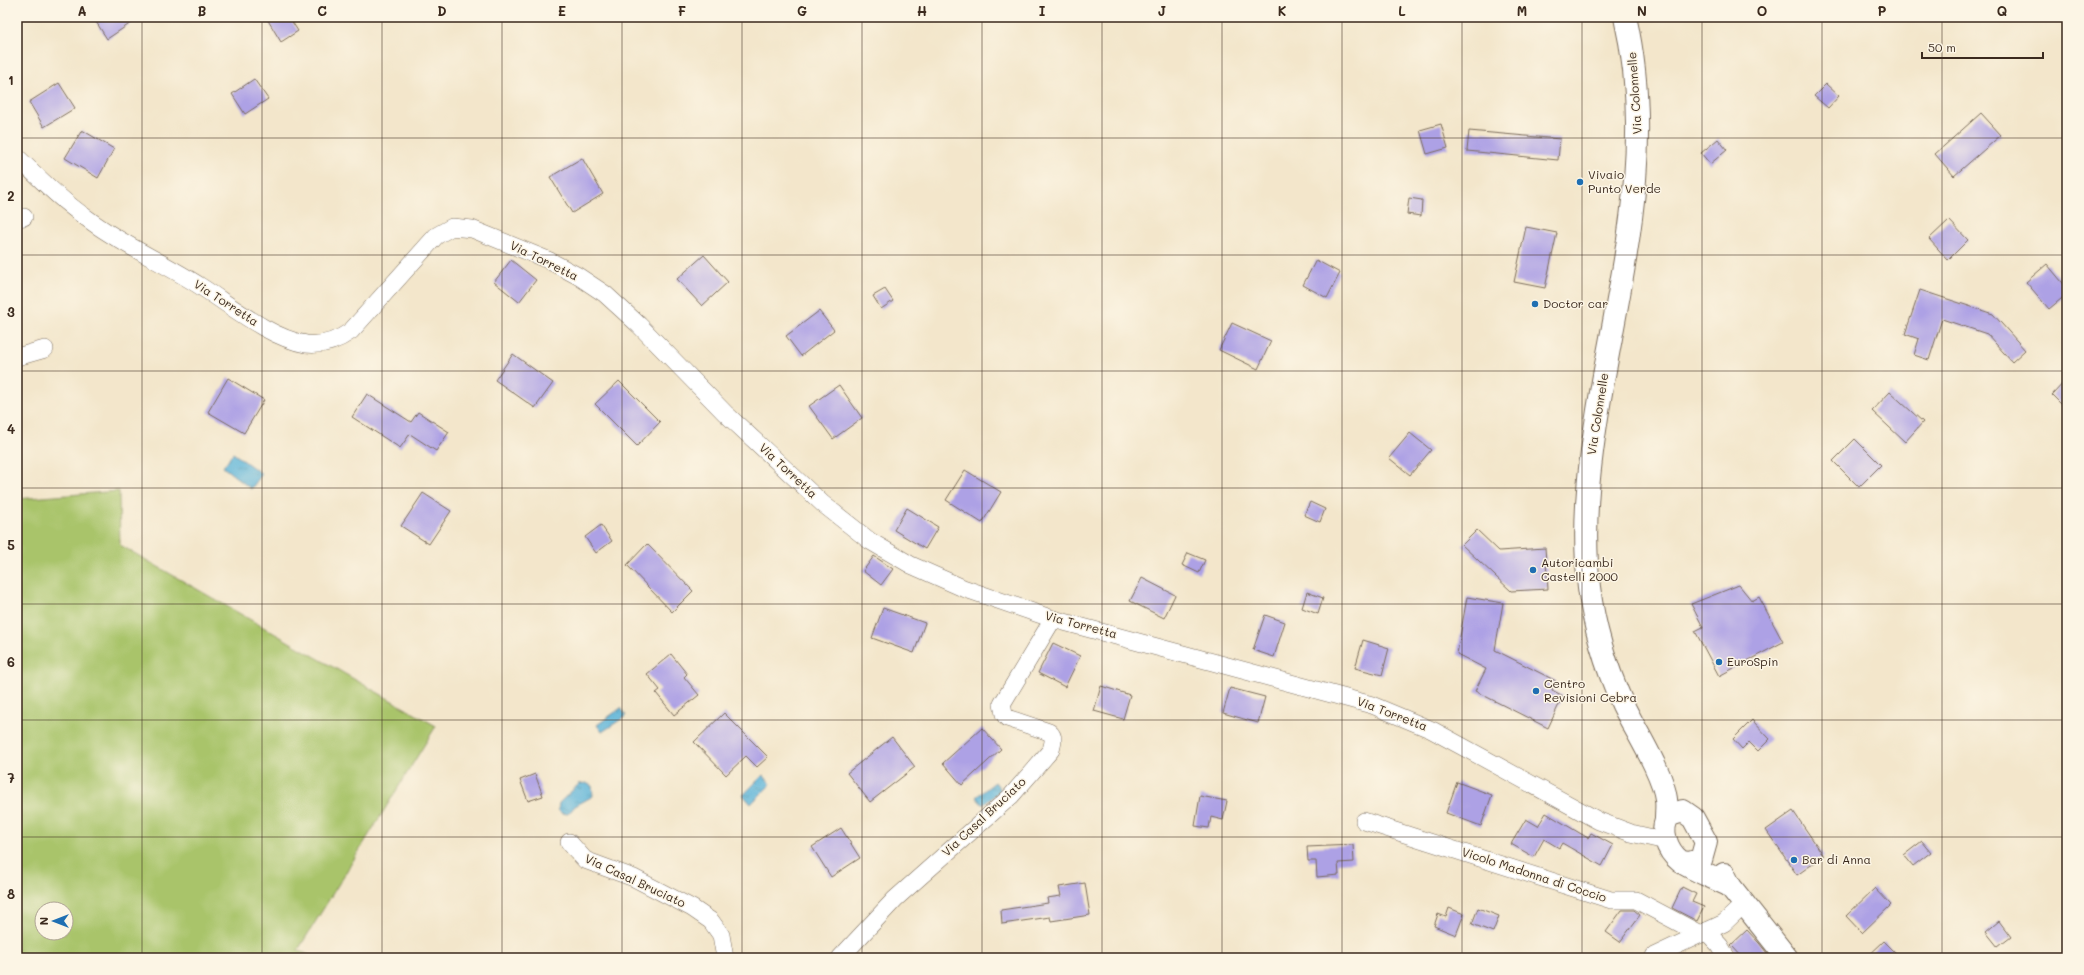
<svg xmlns="http://www.w3.org/2000/svg" width="2084" height="975" font-family="Mali,sans-serif">
<style>
.green{fill:#a9c46b;stroke:#727744;fill-rule:evenodd}
.water{fill:url(#water-ripples);stroke:#4b6f7c}
.building{fill:#ada1e5}
.lines{fill:none;stroke-linecap:round;stroke-linejoin:round}
.minor-casing{stroke:#7b6c5b;stroke-width:18}
.major-casing{stroke:#7b6c5b;stroke-width:24}
.minor{stroke:#fff;stroke-width:17}
.major{stroke:#fff;stroke-width:22}
.grid{fill:none;stroke:#3b2a1e;stroke-width:1;stroke-opacity:0.55}
.poi-dot{fill:#1f6fb2;stroke:#fcf5e5;stroke-width:1.5}
.labels{text-anchor:middle;stroke-width:3;stroke-linejoin:round;paint-order:stroke}
.street-label{font-size:12px;fill:#3b2a1e;stroke:#fcf5e5}
.poi-label{font-size:12px;fill:#3b2a1e;stroke:#fcf5e5;text-anchor:start}
.neatline{fill:none;stroke:#3b2a1e;stroke-width:1.5}
.grid-label{font-size:13px;text-anchor:middle;font-weight:bold;fill:#3b2a1e}
</style>
<defs>
<pattern id="water-ripples" width="26" height="14" patternUnits="userSpaceOnUse"><rect width="26" height="14" fill="#5bb4d9"/><path d="M2 4q2-2 4 0t4 0M15 11q2-2 4 0t4 0" fill="none" stroke="#4c93af"/></pattern>
</defs>
<rect width="100%" height="100%" fill="#fcf5e5"/>
<filter id="ink" filterUnits="userSpaceOnUse"><feTurbulence type="fractalNoise" baseFrequency=".025" numOctaves="2"/><feDisplacementMap in="SourceGraphic" scale="8" xChannelSelector="R" yChannelSelector="G"/><feConvolveMatrix kernelMatrix="1 2 1 2 8 2 1 2 1" color-interpolation-filters="sRGB"/></filter>
<filter id="wash" filterUnits="userSpaceOnUse"><feTurbulence type="fractalNoise" baseFrequency=".012" numOctaves="4" result="noise"/><feDisplacementMap in="SourceGraphic" scale="16" xChannelSelector="R" yChannelSelector="G"/><feGaussianBlur stdDeviation="0.9" result="paint"/><feColorMatrix in="noise" values="0 0 0 0 0 0 0 0 0 0 0 0 0 0 0 0 0 1.4 0 .05"/><feComposite in="paint" operator="in"/></filter>
<g filter="url(#wash)">
<rect width="100%" height="100%" fill="#f3e6cb"/>
<path class="green" d="M119,491L120,545L436,726L298,950L315,958H17V499ZM42,909H66V933H42Z"/>
<g class="water">
<polygon points="233,453 262,474 251,489 223,467"/>
<polygon points="621,708 626,716 602,732 597,725"/>
<polygon points="763,775 771,784 751,804 743,795"/>
<polygon points="995,782 1001,790 983,805 976,797"/>
<polygon points="579,784 586,783 592,786 593,796 575,806 568,814 561,813 558,810 559,803"/>
</g>
<g id="blocks">
<g class="building">
<polygon points="93,17 140,17 107,39"/>
<polygon points="266,17 289,17 298,31 281,42"/>
<polygon points="254,79 268,99 245,114 232,94"/>
<polygon points="59,83 75,108 44,127 29,102"/>
<polygon points="1826,84 1839,96 1828,108 1814,96"/>
<polygon points="1981,113 2001,135 1954,176 1935,154"/>
<polygon points="1441,124 1448,148 1427,154 1420,130"/>
<polygon points="82,130 114,149 98,178 65,158"/>
<polygon points="1469,131 1560,139 1558,160 1467,151"/>
<polygon points="1718,139 1727,150 1710,164 1701,153"/>
<polygon points="582,158 603,194 572,213 550,177"/>
<polygon points="1409,198 1422,200 1421,216 1407,214"/>
<polygon points="1949,220 1968,240 1948,260 1929,239"/>
<polygon points="1526,227 1557,233 1545,288 1514,282"/>
<polygon points="704,255 728,282 702,306 677,279"/>
<polygon points="511,260 536,280 519,302 494,282"/>
<polygon points="1316,260 1340,273 1327,298 1303,285"/>
<polygon points="2047,264 2067,288 2067,294 2049,309 2026,282"/>
<polygon points="885,289 893,301 881,309 873,296"/>
<polygon points="1920,290 1993,314 2025,350 2012,362 1987,334 1942,319 1929,360 1914,355 1919,339 1905,334"/>
<polygon points="819,311 834,330 801,356 786,336"/>
<polygon points="1232,323 1271,341 1258,369 1219,350"/>
<polygon points="513,354 553,383 535,408 495,380"/>
<polygon points="228,378 264,400 244,433 208,412"/>
<polygon points="2067,379 2067,410 2052,395"/>
<polygon points="619,381 660,422 637,446 595,404"/>
<polygon points="839,385 862,418 833,439 809,406"/>
<polygon points="1890,392 1923,422 1905,442 1872,411"/>
<polygon points="367,394 411,422 418,412 449,432 436,451 410,434 400,448 352,417"/>
<polygon points="1410,433 1431,450 1410,475 1389,458"/>
<polygon points="1855,439 1881,465 1859,487 1833,461"/>
<polygon points="965,470 1001,492 982,523 946,500"/>
<polygon points="423,493 451,511 429,544 401,526"/>
<polygon points="1310,502 1325,509 1320,522 1304,515"/>
<polygon points="907,508 938,527 925,549 894,530"/>
<polygon points="601,525 612,541 596,553 585,537"/>
<polygon points="1477,530 1499,551 1545,548 1548,589 1511,591 1462,545"/>
<polygon points="647,544 693,591 672,612 627,565"/>
<polygon points="1188,553 1205,560 1199,573 1182,565"/>
<polygon points="874,556 893,569 881,585 863,571"/>
<polygon points="1142,578 1175,595 1164,618 1130,601"/>
<polygon points="1739,585 1752,601 1759,597 1783,642 1719,676 1695,631 1703,627 1691,604"/>
<polygon points="1307,592 1323,598 1318,614 1302,608"/>
<polygon points="1467,597 1503,603 1495,650 1556,681 1552,690 1563,696 1548,728 1475,691 1486,669 1457,654"/>
<polygon points="883,608 925,623 914,653 872,638"/>
<polygon points="1265,615 1285,622 1274,657 1253,650"/>
<polygon points="1363,640 1389,648 1382,675 1355,668"/>
<polygon points="1053,643 1080,656 1065,687 1038,673"/>
<polygon points="671,654 687,674 684,677 699,695 674,715 656,693 660,690 647,674"/>
<polygon points="1101,686 1130,695 1123,719 1094,711"/>
<polygon points="1230,688 1265,697 1258,723 1223,713"/>
<polygon points="724,713 768,757 757,767 746,756 726,775 694,742"/>
<polygon points="1752,720 1770,739 1758,751 1749,742 1742,749 1733,739"/>
<polygon points="982,728 1001,749 962,785 943,763"/>
<polygon points="892,737 915,767 870,802 847,773"/>
<polygon points="535,774 543,796 528,801 520,780"/>
<polygon points="1457,782 1492,795 1481,826 1446,813"/>
<polygon points="1200,796 1227,801 1223,820 1211,817 1209,828 1195,826"/>
<polygon points="1793,811 1824,856 1797,875 1766,830"/>
<polygon points="1546,813 1588,838 1591,833 1613,845 1602,866 1562,843 1559,848 1544,839 1534,857 1511,844 1526,819 1538,826"/>
<polygon points="841,828 860,858 831,877 812,847"/>
<polygon points="1922,841 1931,852 1913,866 1904,855"/>
<polygon points="1353,845 1354,862 1338,863 1339,875 1317,877 1316,861 1308,861 1307,847"/>
<polygon points="1085,883 1090,915 1051,921 1050,917 1002,924 1001,910 1048,903 1047,898 1061,896 1059,887"/>
<polygon points="1682,887 1696,894 1692,902 1704,907 1697,921 1672,908"/>
<polygon points="1875,888 1891,905 1862,933 1846,916"/>
<polygon points="1449,908 1464,914 1456,935 1434,926 1438,914 1446,917"/>
<polygon points="1478,908 1499,916 1493,932 1472,924"/>
<polygon points="1622,910 1634,910 1640,915 1620,942 1606,932"/>
<polygon points="1999,921 2011,937 1998,947 1986,932"/>
<polygon points="1747,930 1759,943 1771,958 1743,958 1732,946 1731,945"/>
<polygon points="1884,941 1901,958 1866,958"/>
</g>
</g>
</g>
<g filter="url(#ink)">
<use href="#blocks" fill-opacity="0" stroke="#7b6c5b" stroke-width="1"/>
<g class="lines">
<g class="minor-casing">
<g id="minor">
<path d="M17,157C40,179 62,201 88,219C122,245 163,262 200,286C230,305 270,338 306,344C323,346 337,341 351,331L436,236L452,227L472,229L548,260L578,276L605,294L639,325L725,413L823,504L870,541L911,565L963,588L1053,619L1372,705L1432,730L1599,821L1631,833L1666,841"/>
<polyline points="17,218 24,217"/>
<polyline points="17,357 45,349"/>
<polyline points="1364,821 1611,900 1636,900 1700,934"/>
<polyline points="569,842 585,860 634,878 692,908 711,921 721,935 725,958"/>
<polyline points="1706,931 1720,946 1727,958"/>
<polyline points="1654,956 1724,923 1744,904"/>
<path d="M840,958L895,899L1011,796L1051,750C1053,743 1055,737 1049,732L1007,718L1004,714L1002,704L1053,619"/>
</g>
</g>
<g class="major-casing">
<g id="major">
<path d="M1625,17C1654,141 1625,259 1603,381C1591,449 1581,518 1589,587C1594,628 1606,667 1623,705C1635,730 1663,773 1666,799C1667,805 1666,813 1666,819"/>
<path d="M1681,862L1689,863L1701,860L1706,842L1693,818L1683,811L1670,815C1658,828 1667,851 1680,861C1695,871 1714,878 1730,886"/>
<polyline points="1724,874 1730,886 1787,958"/>
</g>
</g>
<use href="#minor" class="minor"/>
<use href="#major" class="major"/>
</g>
</g>
<path class="grid" d="M142,17V958M262,17V958M382,17V958M502,17V958M622,17V958M742,17V958M862,17V958M982,17V958M1102,17V958M1222,17V958M1342,17V958M1462,17V958M1582,17V958M1702,17V958M1822,17V958M1942,17V958M17,138H2067M17,255H2067M17,371H2067M17,488H2067M17,604H2067M17,720H2067M17,837H2067"/>
<g class="poi-dot">
<circle cx="1580" cy="182" r="4"/>
<circle cx="1535" cy="304" r="4"/>
<circle cx="1533" cy="570" r="4"/>
<circle cx="1719" cy="662" r="4"/>
<circle cx="1536" cy="691" r="4"/>
<circle cx="1794" cy="860" r="4"/>
</g>
<g class="labels">
<g class="street-label">
<text transform="translate(1635 93) rotate(-94)" y="4">Via Colonnelle</text>
<text transform="translate(544 261) rotate(26)" y="4">Via Torretta</text>
<text transform="translate(226 303) rotate(33)" y="4">Via Torretta</text>
<text transform="translate(1598 414) rotate(-81)" y="4">Via Colonnelle</text>
<text transform="translate(788 471) rotate(43)" y="4">Via Torretta</text>
<text transform="translate(1081 625) rotate(15)" y="4">Via Torretta</text>
<text transform="translate(1392 714) rotate(21)" y="4">Via Torretta</text>
<text transform="translate(984 817) rotate(-43)" y="4">Via Casal Bruciato</text>
<text transform="translate(1534 875) rotate(18)" y="4">Vicolo Madonna di Coccio</text>
<text transform="translate(635 881) rotate(25)" y="4">Via Casal Bruciato</text>
</g>
<g class="poi-label">
<text x="1588" y="179">Vivaio<tspan x="1588" dy="14">Punto Verde</tspan></text>
<text x="1543" y="308">Doctor car</text>
<text x="1541" y="567">Autoricambi<tspan x="1541" dy="14">Castelli 2000</tspan></text>
<text x="1727" y="666">EuroSpin</text>
<text x="1544" y="688">Centro<tspan x="1544" dy="14">Revisioni Cebra</tspan></text>
<text x="1802" y="864">Bar di Anna</text>
</g>
</g>
<rect width="2084" height="975" fill="none" stroke="#fcf5e5" stroke-width="44"/>
<g transform="translate(54 921) rotate(270)"><circle r="19" fill="#fcf5e5" stroke="#afa495"/>
<path d="M0-3L7 15L0 10L-7 15Z" fill="#1f6fb2"/>
<text y="-6" font-size="11" font-weight="bold" text-anchor="middle" fill="#3b2a1e">N</text>
</g>
<path d="M1922 52v6h121v-6" fill="none" stroke="#3b2a1e" stroke-width="2"/>
<text x="1928" y="52" font-size="12" fill="#3b2a1e" stroke="#fcf5e5" stroke-width="3" paint-order="stroke">50 m</text>
<rect x="22" y="22" width="2040" height="931" class="neatline"/>
<g class="grid-label">
<text x="82" y="16">A</text>
<text x="202" y="16">B</text>
<text x="322" y="16">C</text>
<text x="442" y="16">D</text>
<text x="562" y="16">E</text>
<text x="682" y="16">F</text>
<text x="802" y="16">G</text>
<text x="922" y="16">H</text>
<text x="1042" y="16">I</text>
<text x="1162" y="16">J</text>
<text x="1282" y="16">K</text>
<text x="1402" y="16">L</text>
<text x="1522" y="16">M</text>
<text x="1642" y="16">N</text>
<text x="1762" y="16">O</text>
<text x="1882" y="16">P</text>
<text x="2002" y="16">Q</text>
<text x="11" y="85">1</text>
<text x="11" y="201">2</text>
<text x="11" y="317">3</text>
<text x="11" y="434">4</text>
<text x="11" y="550">5</text>
<text x="11" y="667">6</text>
<text x="11" y="783">7</text>
<text x="11" y="899">8</text>
</g>
</svg>
